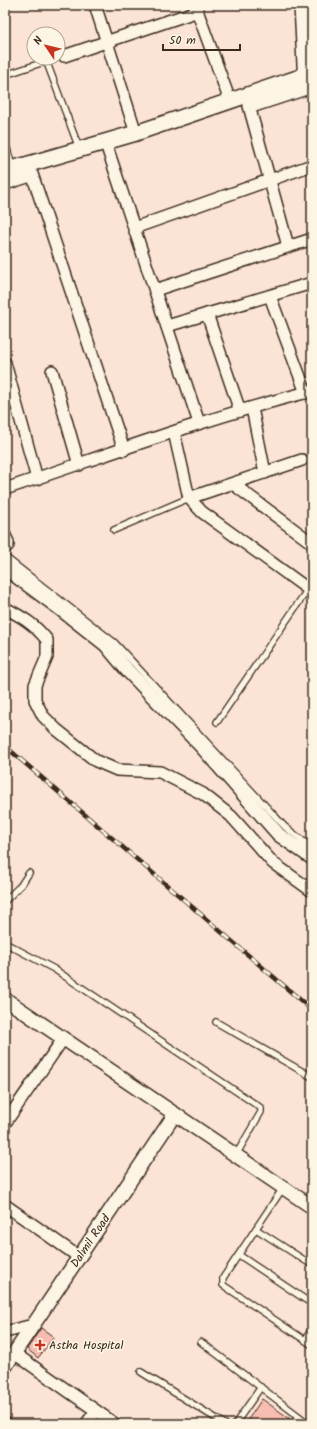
<svg xmlns="http://www.w3.org/2000/svg" width="317" height="1429" font-family="Kalam,sans-serif">
<style>
.building{fill:#f8bdb1;stroke:#3b2a1e}
.lines{fill:none;stroke-linecap:round;stroke-linejoin:round}
.service-casing{stroke:#3b2a1e;stroke-width:8}
.minor-casing{stroke:#3b2a1e;stroke-width:14}
.tertiary-casing{stroke:#3b2a1e;stroke-width:16}
.secondary-casing{stroke:#3b2a1e;stroke-width:18}
.service{stroke:#fcf5e5;stroke-width:5.5}
.minor{stroke:#fcf5e5;stroke-width:11}
.tertiary{stroke:#fcf5e5;stroke-width:13}
.secondary{stroke:#fcf5e5;stroke-width:15}
.rail-casing{stroke:#3b2a1e;stroke-width:4.5}
.rail{stroke:#fcf5e5;stroke-width:3;stroke-dasharray:9;stroke-linecap:butt}
.poi-dot{fill:#c8321e;stroke:#fcf5e5;stroke-width:1.5}
.labels{text-anchor:middle;stroke-width:3;stroke-linejoin:round;paint-order:stroke}
.street-label{font-size:12px;fill:#3b2a1e;stroke:#fcf5e5}
.poi-label{font-size:12px;fill:#3b2a1e;stroke:#fcf5e5;text-anchor:start}
</style>
<rect width="100%" height="100%" fill="#fbe4d5"/>
<filter id="ink" filterUnits="userSpaceOnUse"><feTurbulence type="fractalNoise" baseFrequency=".025" numOctaves="2"/><feDisplacementMap in="SourceGraphic" scale="8" xChannelSelector="R" yChannelSelector="G"/><feConvolveMatrix kernelMatrix="1 2 1 2 8 2 1 2 1" color-interpolation-filters="sRGB"/></filter>
<g filter="url(#ink)">
<g class="building">
<polygon points="41,1328 54,1337 38,1358 27,1349"/>
<polygon points="262,1399 289,1418 284,1424 245,1424"/>
</g>
<g class="lines">
<g class="service-casing">
<g id="service">
<polyline points="5,75 44,62 47,63 79,148"/>
<polyline points="5,142 13,169"/>
<polyline points="114,530 189,498"/>
<polyline points="5,557 115,643 285,827 312,848"/>
<polyline points="217,722 308,589"/>
<polyline points="5,901 21,885 29,873"/>
<polyline points="5,943 54,969 261,1108 261,1112 236,1155"/>
<polyline points="216,1022 312,1077"/>
<polyline points="283,1188 223,1278 223,1285 312,1345"/>
<polyline points="256,1229 312,1265"/>
<polyline points="239,1255 312,1304"/>
<polyline points="305,1340 312,1329"/>
<polyline points="201,1342 309,1424"/>
<polyline points="141,1372 225,1424"/>
<polyline points="235,1424 261,1387"/>
<polyline points="293,1424 298,1416"/>
</g>
</g>
<g class="minor-casing">
<g id="minor">
<polyline points="95,5 136,133"/>
<polyline points="195,5 230,101"/>
<polyline points="64,56 198,11"/>
<polyline points="249,106 288,246"/>
<polyline points="108,150 199,423"/>
<polyline points="32,174 124,450"/>
<polyline points="134,228 312,165"/>
<polyline points="155,290 312,239"/>
<polyline points="270,296 306,393"/>
<polyline points="207,314 240,411"/>
<polyline points="167,326 312,283"/>
<polyline points="5,363 37,479"/>
<polyline points="52,371 79,465"/>
<polyline points="252,408 265,473"/>
<polyline points="174,432 189,498 202,512 312,592"/>
<polyline points="233,484 312,543"/>
<path d="M5,489C107,455 208,417 312,391"/>
<polyline points="189,498 302,460"/>
<polyline points="5,536 8,542 8,545 5,548"/>
<path d="M5,608C24,618 34,624 47,640V657L35,685V700L43,716L56,729L96,761L117,770L160,772L203,794L231,816L273,863L312,891"/>
<polyline points="5,1123 63,1039"/>
<polyline points="5,1205 79,1257"/>
<polyline points="5,1330 9,1331 33,1325"/>
<polyline points="14,1353 115,1424"/>
<polyline points="5,1423 6,1424"/>
<polyline points="86,1424 96,1411"/>
</g>
</g>
<g class="tertiary-casing">
<g id="tertiary">
<polyline points="5,568 59,608 106,645 127,670 201,746 279,835 312,858"/>
<polyline points="5,999 312,1207"/>
<polyline points="5,1367 175,1114"/>
</g>
</g>
<g class="secondary-casing">
<g id="secondary">
<polyline points="302,5 306,84"/>
<polyline points="254,104 312,85"/>
<polyline points="5,171 136,133 312,73"/>
<polyline points="5,182 27,175"/>
</g>
</g>
<use href="#service" class="service"/>
<use href="#minor" class="minor"/>
<use href="#tertiary" class="tertiary"/>
<use href="#secondary" class="secondary"/>
<g class="rail-casing">
<polyline id="rail" points="5,746 312,1010"/>
</g>
<use href="#rail" class="rail"/>
</g>
</g>
<path class="poi-dot" d="M38 1339h4v4h4v4h-4v4h-4v-4h-4v-4h4z"/>
<g class="labels">
<g class="street-label">
<text transform="translate(90 1241) rotate(-56)" y="4">Dalmil Road</text>
</g>
<g class="poi-label">
<text x="49" y="1349">Astha Hospital</text>
</g>
</g>
<rect width="317" height="1429" fill="none" stroke="#fcf5e5" stroke-width="20"/>
<rect x="10" y="10" width="297" height="1409" fill="none" stroke="#3b2a1e" stroke-width="1.5" filter="url(#ink)"/>
<g transform="translate(46 46) rotate(305)"><circle r="19" fill="#fcf5e5" stroke="#afa495"/>
<path d="M0-3L7 15L0 10L-7 15Z" fill="#c8321e"/>
<text y="-6" font-size="11" font-weight="bold" text-anchor="middle" fill="#3b2a1e">N</text>
</g>
<path d="M163 44v6h77v-6" fill="none" stroke="#3b2a1e" stroke-width="2"/>
<text x="169" y="44" font-size="12" fill="#3b2a1e" stroke="#fcf5e5" stroke-width="3" paint-order="stroke">50 m</text>
</svg>
